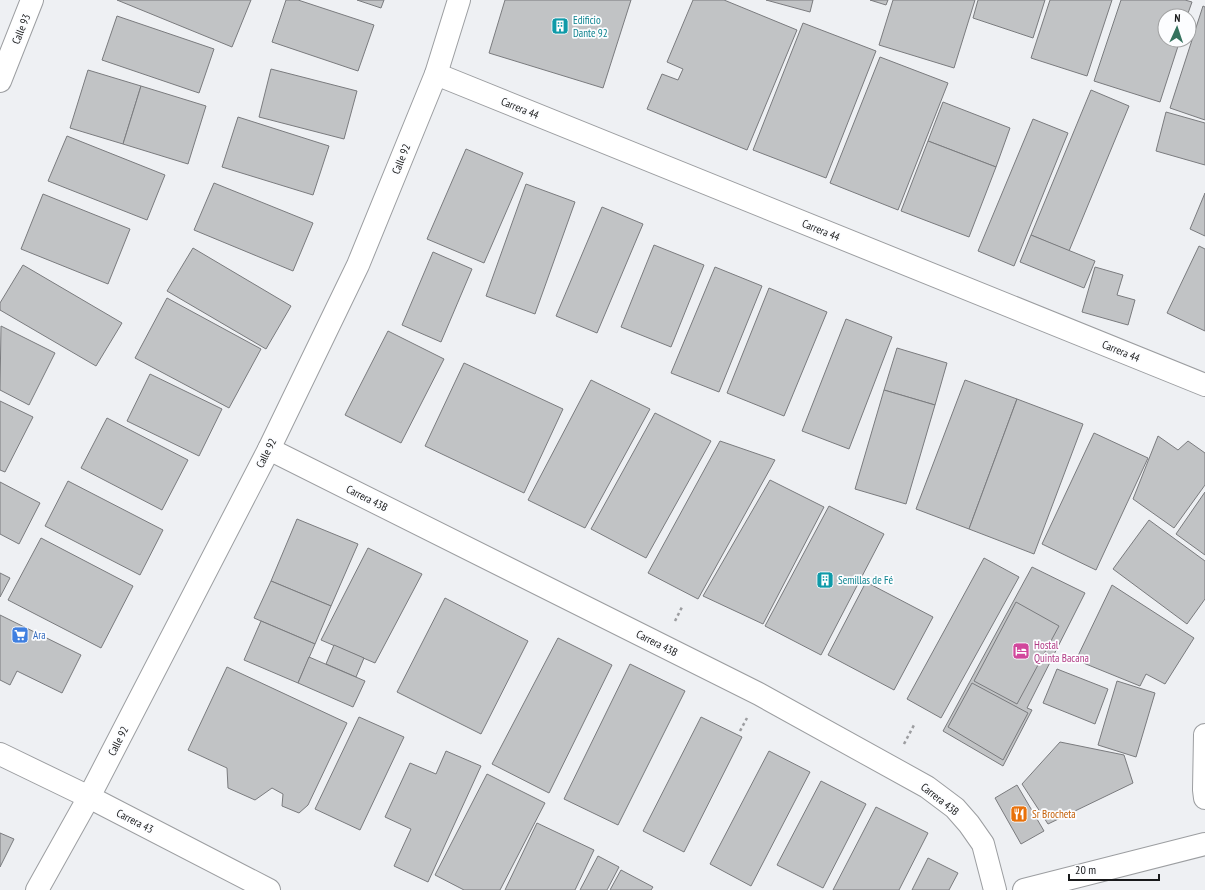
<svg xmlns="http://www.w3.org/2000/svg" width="1205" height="890" font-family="'PT Sans Narrow',sans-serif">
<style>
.building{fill:#c1c3c5;stroke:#7a7b7e}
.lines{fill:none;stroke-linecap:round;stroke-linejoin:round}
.minor-casing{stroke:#9c9ea1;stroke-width:24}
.path{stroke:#9c9da0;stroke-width:2.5;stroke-dasharray:3 3;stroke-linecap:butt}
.minor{stroke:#fff;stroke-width:22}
.labels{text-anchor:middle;stroke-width:3.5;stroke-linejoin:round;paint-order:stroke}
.culture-label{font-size:11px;fill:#0d838f;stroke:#fcfdff;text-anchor:start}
.street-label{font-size:11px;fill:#18191a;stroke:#fcfdff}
.shop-label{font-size:11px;fill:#366cbe;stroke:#fcfdff;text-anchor:start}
.hotel-label{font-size:11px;fill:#b23c85;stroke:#fcfdff;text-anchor:start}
.food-label{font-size:11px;fill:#c56008;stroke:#fcfdff;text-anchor:start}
</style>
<rect width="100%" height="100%" fill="#eef0f3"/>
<g class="building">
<polygon points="117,0 251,0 232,47"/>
<polygon points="286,0 298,0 374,25 358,71 272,42"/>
<polygon points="357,0 384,0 381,8"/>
<polygon points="505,0 631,0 603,88 489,53"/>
<polygon points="693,0 724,0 797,30 747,150 647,109 662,74 678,80 683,69 667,62"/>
<polygon points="766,0 813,0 810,12"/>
<polygon points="870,0 888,0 886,5"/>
<polygon points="893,0 975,0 954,68 879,45"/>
<polygon points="978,0 1045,0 1033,38 973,18"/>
<polygon points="1050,0 1112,0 1087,76 1031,58"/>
<polygon points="1121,0 1185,0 1192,2 1187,16 1165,16 1165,40 1180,40 1160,102 1094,81"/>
<polygon points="1203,6 1205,7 1205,120 1170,108"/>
<polygon points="117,16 214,49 199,93 102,60"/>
<polygon points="803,23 876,51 826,178 753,150"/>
<polygon points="880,57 948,83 898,210 830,183"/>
<polygon points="271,69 357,91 344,139 259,117"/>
<polygon points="88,70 141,86 123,144 70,128"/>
<polygon points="141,86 206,106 188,164 123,144"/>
<polygon points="1091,90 1129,106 1069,251 1031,235"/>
<polygon points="943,102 1010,128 996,167 928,141"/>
<polygon points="1166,112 1205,123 1205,165 1156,151"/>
<polygon points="238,117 329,146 313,195 222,167"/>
<polygon points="1033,119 1068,133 1014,266 978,251"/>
<polygon points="67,136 165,175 147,220 48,181"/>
<polygon points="928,141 996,167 969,237 901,211"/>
<polygon points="466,149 523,173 484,263 427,239"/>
<polygon points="214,183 313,223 293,271 194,230"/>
<polygon points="526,184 575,202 535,314 486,296"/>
<polygon points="1205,193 1205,236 1190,229"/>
<polygon points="43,194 130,229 108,284 21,249"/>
<polygon points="602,207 643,224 597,333 556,316"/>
<polygon points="1031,235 1095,261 1084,288 1020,262"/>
<polygon points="654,245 704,265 671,347 621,327"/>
<polygon points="1199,246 1205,249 1205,331 1167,313"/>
<polygon points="193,248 291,306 266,349 167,291"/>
<polygon points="433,252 472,269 441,342 402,325"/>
<polygon points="23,265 122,323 96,366 0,310 0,303"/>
<polygon points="715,267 762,286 719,392 671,373"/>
<polygon points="1095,267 1123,275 1117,295 1135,300 1128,325 1082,312"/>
<polygon points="769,288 827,312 784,416 727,393"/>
<polygon points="167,298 261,349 229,408 135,358"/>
<polygon points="846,319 892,337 849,449 802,431"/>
<polygon points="1,326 55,353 29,405 0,390"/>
<polygon points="388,331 444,359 401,443 345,415"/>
<polygon points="897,348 947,363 935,405 884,390"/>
<polygon points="464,363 563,409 524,493 425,446"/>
<polygon points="150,374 222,409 199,456 127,421"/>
<polygon points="591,380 650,409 585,528 528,500"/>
<polygon points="965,380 1017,399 969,529 916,509"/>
<polygon points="884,390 935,405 906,504 855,489"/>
<polygon points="1017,399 1083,424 1034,554 969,529"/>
<polygon points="0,401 33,417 5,472 0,470"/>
<polygon points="655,413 711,441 646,558 591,529"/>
<polygon points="107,418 188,460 162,510 81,468"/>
<polygon points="1094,433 1148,458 1096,570 1042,544"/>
<polygon points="1158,436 1178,450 1188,441 1205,453 1205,485 1174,528 1133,499"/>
<polygon points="720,441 775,460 698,599 648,573"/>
<polygon points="770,480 824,507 763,624 703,596"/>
<polygon points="68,481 163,530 140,575 45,526"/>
<polygon points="0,482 40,503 19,544 0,534"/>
<polygon points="1205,492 1205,555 1176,534"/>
<polygon points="829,506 884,534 821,655 765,626"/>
<polygon points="297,519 358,544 331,606 271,581"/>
<polygon points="1149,520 1205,561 1205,599 1187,624 1113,569"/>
<polygon points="41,538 133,586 101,648 8,600"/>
<polygon points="368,548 422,574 375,663 321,640"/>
<polygon points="984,558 1019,577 941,718 907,699"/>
<polygon points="1032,567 1085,593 1027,708 1032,710 1003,766 943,731"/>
<polygon points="0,573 10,578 0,597"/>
<polygon points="271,581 331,606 315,644 254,618"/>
<polygon points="866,582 933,617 894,690 828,655"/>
<polygon points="1112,585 1194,638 1165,684 1146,674 1140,686 1076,660"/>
<polygon points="445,598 528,641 481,734 397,692"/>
<polygon points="1016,602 1059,626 1017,704 974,681"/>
<polygon points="0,615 81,655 62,693 17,671 10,685 0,680"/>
<polygon points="261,621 315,644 298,683 244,660"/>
<polygon points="558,638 612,665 549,793 492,764"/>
<polygon points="334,645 364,658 356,677 326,664"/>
<polygon points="309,657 365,681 353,707 298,683"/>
<polygon points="630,664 685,691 618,825 564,799"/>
<polygon points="227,667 347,723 308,805 299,813 282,806 283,794 272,788 255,800 228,788 227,768 188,750"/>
<polygon points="1057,669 1108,689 1095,724 1043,703"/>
<polygon points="1117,681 1155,693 1136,757 1098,745"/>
<polygon points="972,683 1028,713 1003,760 948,727"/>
<polygon points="359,717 404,737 360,830 315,809"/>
<polygon points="701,717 742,737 684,852 643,831"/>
<polygon points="1060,742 1124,755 1133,783 1048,824 1022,784"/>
<polygon points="446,751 481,766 428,882 394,866 411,829 385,817 410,763 436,774"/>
<polygon points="769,751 810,772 751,886 710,864"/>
<polygon points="487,774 545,803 500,890 464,890 435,875"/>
<polygon points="821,781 866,804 823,888 777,865"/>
<polygon points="1017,785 1044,831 1021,844 995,798"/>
<polygon points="876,807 928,833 899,890 833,890"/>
<polygon points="537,823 594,850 575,890 505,890"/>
<polygon points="0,833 14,839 0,867"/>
<polygon points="598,856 619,867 607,890 580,890"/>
<polygon points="928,858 958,873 949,890 912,890"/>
<polygon points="621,870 653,887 651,890 610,890"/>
</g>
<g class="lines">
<g class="minor-casing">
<g id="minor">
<polyline points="436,74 1205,385"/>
<polyline points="0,81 32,0"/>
<polyline points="269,449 759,694 927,787 955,808 969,824 983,844 995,890"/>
<polyline points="1205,735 1204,790 1205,798"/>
<polyline points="0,754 89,797 269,890"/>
<polyline points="37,890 89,797 269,449 358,265 436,74 459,0"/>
<polyline points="1024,890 1205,844"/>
</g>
</g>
<g class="path">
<polyline points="675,621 682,607"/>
<polyline points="740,731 747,718"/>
<polyline points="904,744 914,725"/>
</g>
<use href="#minor" class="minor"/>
</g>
<defs>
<g id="building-square" transform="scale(0.9)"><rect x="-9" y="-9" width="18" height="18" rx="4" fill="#0f9aa8" stroke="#fcfdff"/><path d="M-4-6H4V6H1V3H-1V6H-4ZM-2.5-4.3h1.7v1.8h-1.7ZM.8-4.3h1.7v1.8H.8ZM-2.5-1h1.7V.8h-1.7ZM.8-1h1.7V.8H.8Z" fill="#fff"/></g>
<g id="supermarket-square" transform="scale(0.9)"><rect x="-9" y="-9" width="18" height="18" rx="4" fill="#3f7fe0" stroke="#fcfdff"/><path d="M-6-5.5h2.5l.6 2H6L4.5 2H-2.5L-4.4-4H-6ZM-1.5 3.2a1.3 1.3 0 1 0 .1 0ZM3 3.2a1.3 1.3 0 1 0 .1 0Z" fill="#fff"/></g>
<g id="hotel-square" transform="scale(0.9)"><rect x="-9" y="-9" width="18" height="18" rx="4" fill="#d1479c" stroke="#fcfdff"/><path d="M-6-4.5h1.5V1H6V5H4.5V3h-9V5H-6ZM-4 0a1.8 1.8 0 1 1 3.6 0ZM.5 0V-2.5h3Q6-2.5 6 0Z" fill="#fff"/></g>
<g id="restaurant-square" transform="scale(0.9)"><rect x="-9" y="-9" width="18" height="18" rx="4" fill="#e8710a" stroke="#fcfdff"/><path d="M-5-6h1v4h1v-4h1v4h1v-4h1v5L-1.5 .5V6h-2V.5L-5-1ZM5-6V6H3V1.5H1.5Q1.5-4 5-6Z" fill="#fff"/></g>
</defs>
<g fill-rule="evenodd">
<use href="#building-square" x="560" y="26"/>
<use href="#building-square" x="825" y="580"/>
<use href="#supermarket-square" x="20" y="635"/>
<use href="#hotel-square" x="1021" y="651"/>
<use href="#restaurant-square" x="1019" y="814"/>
</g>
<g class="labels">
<g class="culture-label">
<text x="573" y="24">Edificio<tspan x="573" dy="13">Dante 92</tspan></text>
<text x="838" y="584">Semillas de Fé</text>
</g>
<g class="street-label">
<text transform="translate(21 29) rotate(-68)" y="4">Calle 93</text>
<text transform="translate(520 108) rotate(22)" y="4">Carrera 44</text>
<text transform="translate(401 159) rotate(-68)" y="4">Calle 92</text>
<text transform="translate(821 230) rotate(22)" y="4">Carrera 44</text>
<text transform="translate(1121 351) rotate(22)" y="4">Carrera 44</text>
<text transform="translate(266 453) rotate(-63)" y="4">Calle 92</text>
<text transform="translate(367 498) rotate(27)" y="4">Carrera 43B</text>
<text transform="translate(657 643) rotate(27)" y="4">Carrera 43B</text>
<text transform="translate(118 741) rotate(-63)" y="4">Calle 92</text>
<text transform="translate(940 799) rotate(38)" y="4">Carrera 43B</text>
<text transform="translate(135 821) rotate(27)" y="4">Carrera 43</text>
</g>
<g class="shop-label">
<text x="33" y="639">Ara</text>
</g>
<g class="hotel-label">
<text x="1034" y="649">Hostal<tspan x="1034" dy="13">Quinta Bacana</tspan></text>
</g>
<g class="food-label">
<text x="1032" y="818">Sr Brocheta</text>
</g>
</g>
<g transform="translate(1177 28) rotate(3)"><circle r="19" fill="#fcfdff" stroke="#a1a2a3"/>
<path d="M0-3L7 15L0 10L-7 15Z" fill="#35725e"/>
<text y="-6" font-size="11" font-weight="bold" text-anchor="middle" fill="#18191a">N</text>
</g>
<path d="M1069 874v6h90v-6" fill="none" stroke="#18191a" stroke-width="2"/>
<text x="1075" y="874" font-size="12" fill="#18191a" stroke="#fcfdff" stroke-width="3" paint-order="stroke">20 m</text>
</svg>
